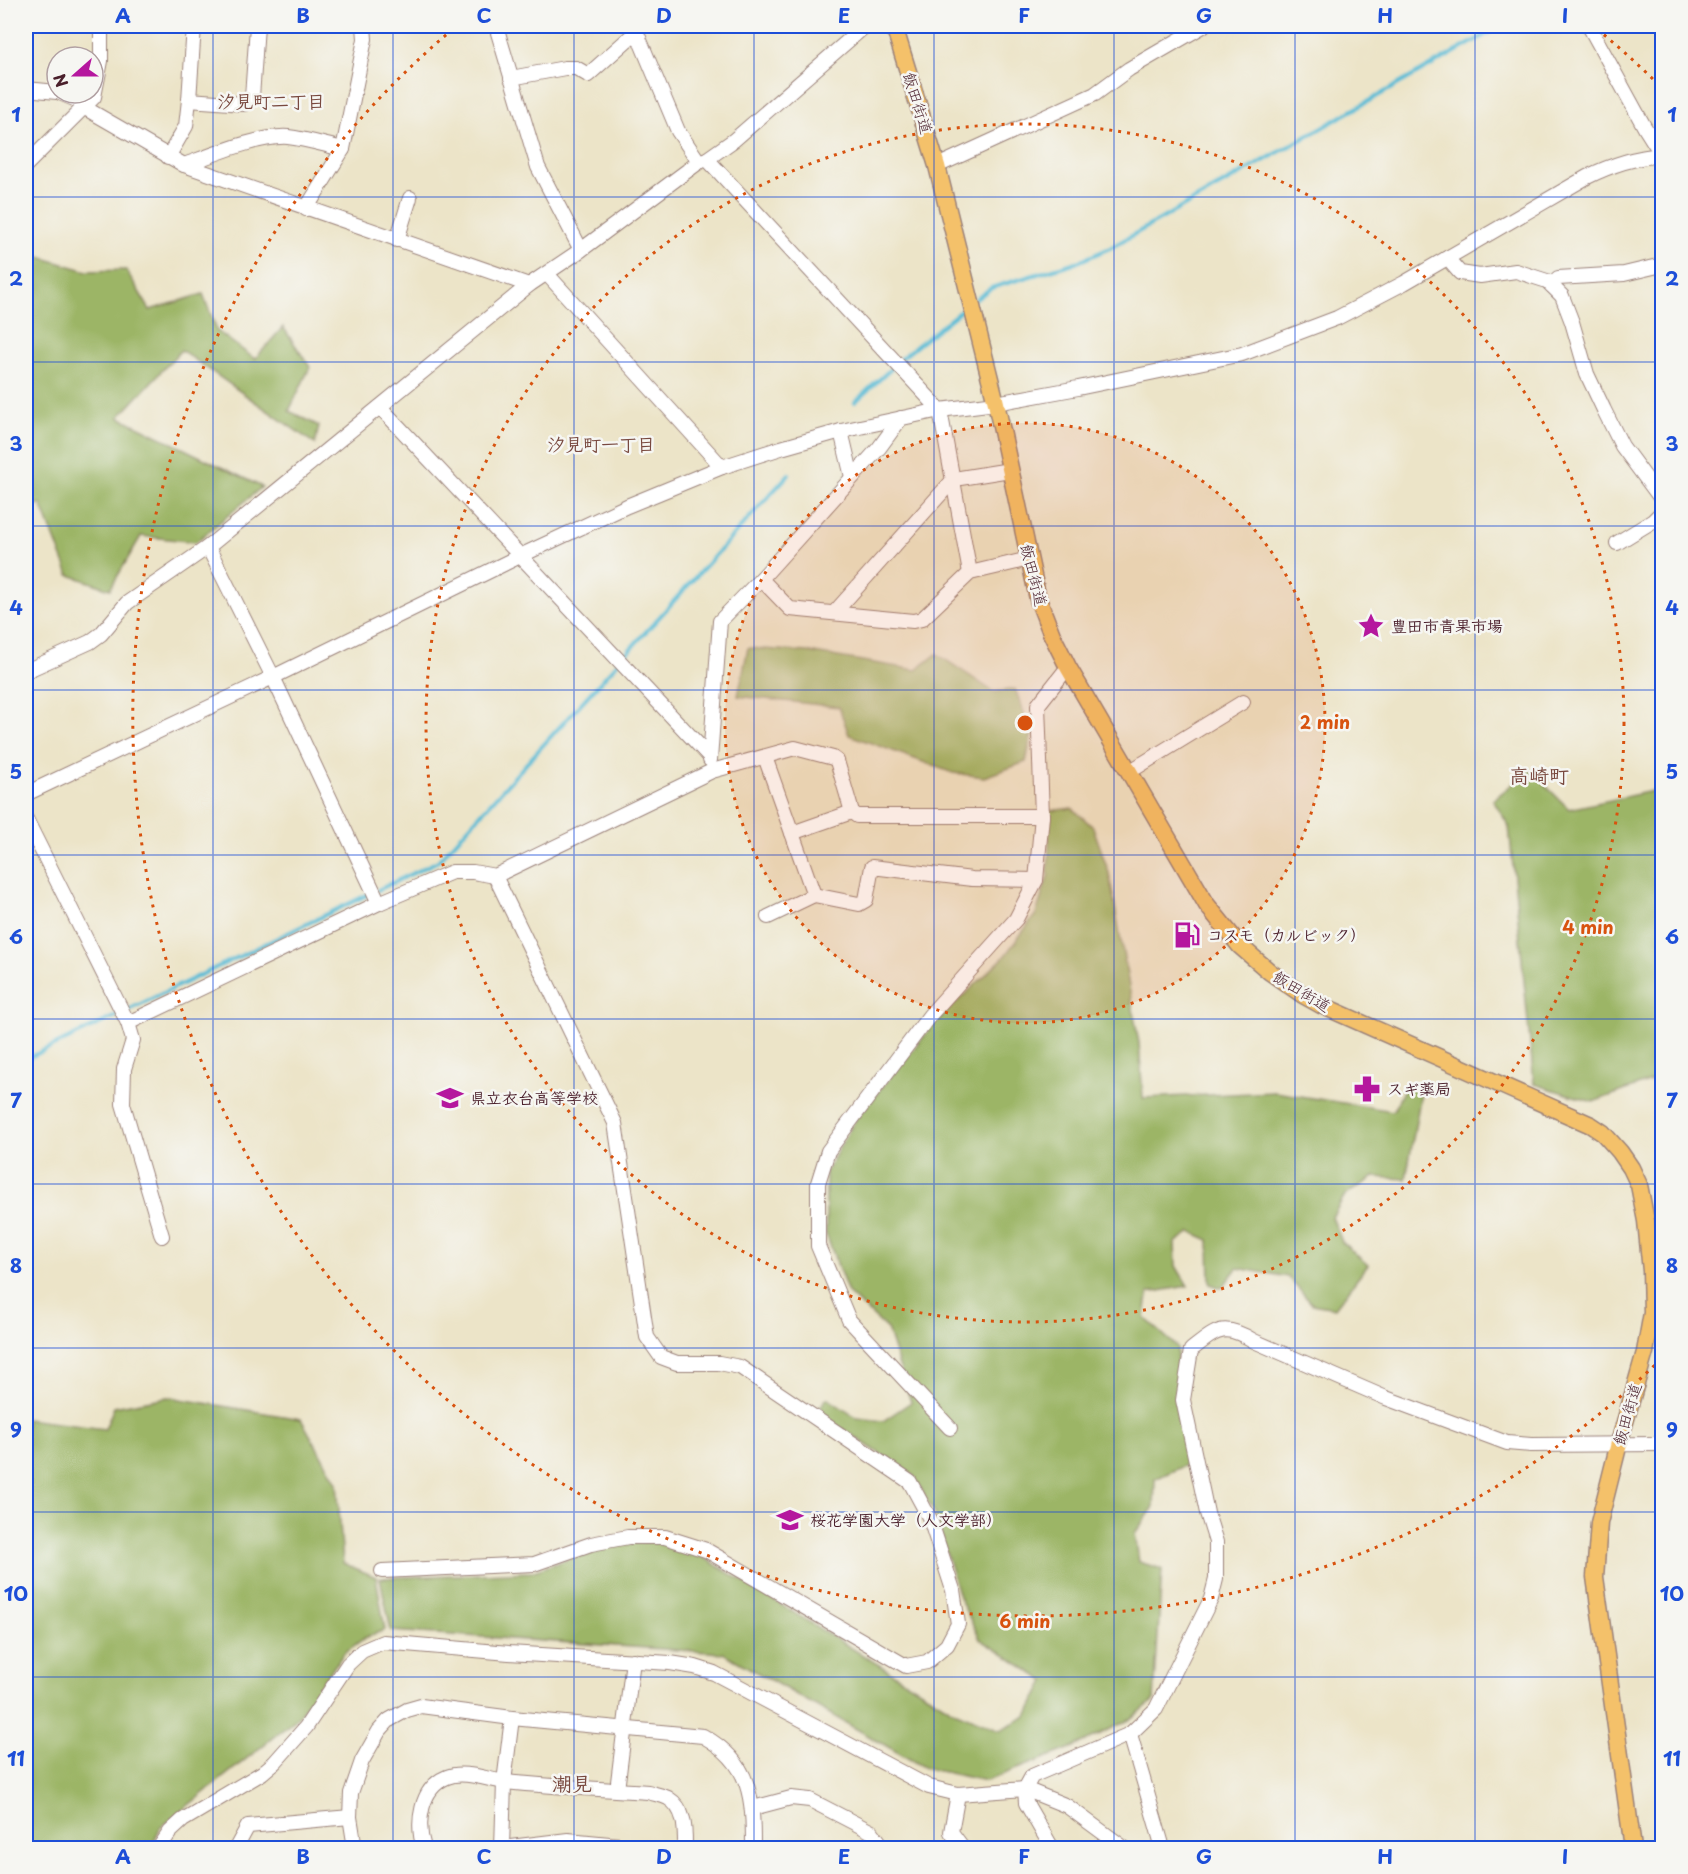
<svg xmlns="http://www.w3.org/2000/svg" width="1688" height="1874" font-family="'Playpen Sans','Klee One',sans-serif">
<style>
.forest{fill:#9cb566;stroke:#736a48;stroke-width:1.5}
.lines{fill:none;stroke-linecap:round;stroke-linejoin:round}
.stream{stroke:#58bcd6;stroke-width:4}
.minor-casing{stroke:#9b827a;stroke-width:16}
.major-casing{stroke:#9b827a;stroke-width:19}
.minor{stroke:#fff;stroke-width:14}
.major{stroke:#f4c16a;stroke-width:16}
.grid{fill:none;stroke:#1d4ed8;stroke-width:1.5;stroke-opacity:0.55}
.ring{fill:none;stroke:#d8530f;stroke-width:3;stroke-dasharray:3 6}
.labels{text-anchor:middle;stroke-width:5;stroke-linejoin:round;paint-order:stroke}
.street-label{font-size:16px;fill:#4a1f2b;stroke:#f6f6f2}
.poi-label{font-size:16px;font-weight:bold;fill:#4a1f2b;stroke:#f6f6f2;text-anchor:start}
.neighbourhood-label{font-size:18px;font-weight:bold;fill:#79493f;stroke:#f6f6f2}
.quarter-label{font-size:20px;font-weight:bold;fill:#79493f;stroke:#f6f6f2}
.centre{fill:#d8530f;stroke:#f6f6f2;stroke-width:3}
.ring-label{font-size:18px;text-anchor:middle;font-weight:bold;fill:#d8530f;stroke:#f6f6f2;stroke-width:5;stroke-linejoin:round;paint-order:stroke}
.neatline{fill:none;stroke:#1d4ed8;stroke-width:2}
.grid-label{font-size:20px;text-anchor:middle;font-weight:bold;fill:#1d4ed8}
</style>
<rect width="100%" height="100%" fill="#f6f6f2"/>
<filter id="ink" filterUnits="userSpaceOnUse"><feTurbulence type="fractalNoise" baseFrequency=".0167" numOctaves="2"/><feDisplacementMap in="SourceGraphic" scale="12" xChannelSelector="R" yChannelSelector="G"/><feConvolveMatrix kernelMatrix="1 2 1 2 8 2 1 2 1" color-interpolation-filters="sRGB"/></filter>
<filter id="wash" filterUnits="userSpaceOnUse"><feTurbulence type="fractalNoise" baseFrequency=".008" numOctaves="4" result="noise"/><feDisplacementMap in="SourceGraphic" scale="24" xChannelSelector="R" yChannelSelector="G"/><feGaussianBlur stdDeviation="1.35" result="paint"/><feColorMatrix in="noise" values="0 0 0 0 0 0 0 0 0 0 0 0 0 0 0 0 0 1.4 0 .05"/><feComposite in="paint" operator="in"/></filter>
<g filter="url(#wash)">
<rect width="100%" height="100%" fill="#ece4c8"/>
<g class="forest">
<polygon points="26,253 87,271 126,270 150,310 203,294 217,331 255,359 283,327 310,367 289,411 319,426 315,444 181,350 119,417 262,487 196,542 141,536 110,589 69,575 41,504 26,507"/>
<polygon points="748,648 808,652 916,670 937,654 994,692 1015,689 1032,733 1026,762 984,777 953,773 849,735 839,707 738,696"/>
<polygon points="1530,770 1569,809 1662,789 1662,1077 1593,1102 1534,1084 1509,826 1493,800"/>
<polygon points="1072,808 1093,827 1109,873 1139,1043 1143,1098 1275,1092 1393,1111 1405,1087 1421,1093 1406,1179 1374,1177 1345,1195 1332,1217 1342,1242 1368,1265 1335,1308 1312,1304 1288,1277 1237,1268 1222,1288 1210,1284 1209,1240 1191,1232 1175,1243 1176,1266 1188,1286 1148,1293 1145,1318 1177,1347 1177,1402 1190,1463 1155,1479 1154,1507 1135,1533 1139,1562 1162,1569 1154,1700 1131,1719 1071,1748 986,1781 925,1768 723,1653 391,1631 380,1578 531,1572 597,1549 631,1543 664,1541 698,1554 954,1711 1000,1730 1027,1716 1045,1681 980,1639 959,1597 935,1514 913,1475 816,1412 827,1398 857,1418 883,1421 911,1402 887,1329 848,1293 826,1234 826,1172 855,1120 935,1023 1003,958 1036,914 1048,876 1050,811"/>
<polygon points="168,1397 301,1419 337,1483 343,1563 376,1577 385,1630 366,1637 344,1653 296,1719 160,1828 151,1848 26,1848 26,1419 105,1429 114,1407"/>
</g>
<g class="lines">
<g class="stream">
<polyline points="976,299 991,288 1080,261 1110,248 1501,26"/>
<polyline points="899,360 968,305"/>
<polyline points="855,402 894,366"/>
<polyline points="378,890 438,861 789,474"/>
<polyline points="126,1011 371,893"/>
<polyline points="26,1059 120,1014"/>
</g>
</g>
</g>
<g filter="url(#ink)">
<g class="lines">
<g class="minor-casing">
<g id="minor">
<polyline points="496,26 538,167 581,250"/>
<polyline points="634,26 678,131 699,162"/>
<polyline points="1589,26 1645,128 1662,155"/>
<polyline points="511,78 565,68 576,68 588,75 636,32"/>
<polyline points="26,89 57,92"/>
<polyline points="60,93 79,101 85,108 184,165 529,285"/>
<polyline points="189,100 244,104 252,97 257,26"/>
<polyline points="168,157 186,126 189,100 194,26"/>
<polyline points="707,159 940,410 970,573"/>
<polyline points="26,165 94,97 101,61 101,26"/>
<path d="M184,165C212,155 260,135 288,137C306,139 325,145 343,149"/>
<polyline points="937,166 1095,94 1129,69 1203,26"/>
<polyline points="306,209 343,149 365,39 364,26"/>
<polyline points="397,240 410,198"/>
<polyline points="1447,258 1460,273 1480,276 1516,271 1547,281 1562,296 1572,322 1587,374 1604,410 1622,446 1662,500"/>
<polyline points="547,274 722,467"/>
<polyline points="1552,286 1558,278 1624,274 1662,265"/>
<polyline points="380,407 710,757"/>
<polyline points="841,431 852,477"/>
<polyline points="1617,543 1653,521 1662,512"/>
<polyline points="208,547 273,677 379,903"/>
<polyline points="761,579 790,609 913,621 922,619 970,573 1029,559"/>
<polyline points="834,613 954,479 1010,470"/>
<polyline points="26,671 90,642 101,634 127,603 208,547 529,285 581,250 699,162 707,159 734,140 865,26"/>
<polyline points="765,757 814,895 768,917"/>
<polyline points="710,760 720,621 761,579 879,448 901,418"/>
<polyline points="1129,772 1243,702"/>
<path d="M26,794L273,677L520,556L627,506L722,467L781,448L841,431L940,410L996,403L1078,388L1242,354L1337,318L1404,283L1587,177C1611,165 1635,157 1662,155"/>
<polyline points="26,819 128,1023 133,1040 124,1069 123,1104 162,1236"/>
<polyline points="792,833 852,812"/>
<polyline points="814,895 859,904 866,900 872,867 972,879 1036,880"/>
<polyline points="128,1023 379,903 452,872 473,872 495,876 712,771 795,748 833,758 837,761 852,812 857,816 1042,816"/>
<polyline points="950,1428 849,1320 818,1246 818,1183 828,1151 930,1015 1016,919 1036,880 1042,816 1038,705 1068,667"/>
<polyline points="382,1571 534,1564 591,1544 628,1537 665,1537 706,1550 906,1666 927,1662 947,1645 958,1624 953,1590 930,1519 910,1482 740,1367 719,1363 677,1363 661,1357 647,1337 615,1123 495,876"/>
<polyline points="1130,1734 1163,1848"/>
<polyline points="617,1790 633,1660"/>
<polyline points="958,1794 951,1832 963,1848"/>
<polyline points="753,1808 791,1798 810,1800 872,1832 884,1848"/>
<polyline points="159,1848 170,1832 183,1820 262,1773 275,1762 306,1727 348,1664 362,1651 383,1642 509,1653 670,1663 695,1667 714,1673 929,1787 958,1794 1025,1789 1067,1806 1124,1848"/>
<polyline points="236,1848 248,1826 350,1817"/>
<path d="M355,1848L350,1817L351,1793L362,1761L379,1731L389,1720L407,1710L421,1706L512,1718L703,1736C752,1763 753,1799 753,1848"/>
<path d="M424,1848C416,1824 420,1788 447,1777C464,1770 488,1780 506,1782C553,1787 601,1789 648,1792C654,1794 662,1795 668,1798C686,1809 685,1830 685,1848"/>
<polyline points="502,1848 504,1782 512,1718"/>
<polyline points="502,1848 568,1840 620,1845 623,1848"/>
<path d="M1052,1848L1026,1803L1025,1789L1032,1776L1130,1734L1156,1709L1211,1599L1216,1579V1542L1207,1513L1183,1400L1191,1350C1217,1330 1223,1322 1254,1341L1386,1398L1507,1443L1531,1445L1662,1444"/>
</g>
</g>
<g class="major-casing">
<polyline id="major" points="894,26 937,166 996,403 1038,599 1052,635 1068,667 1207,905 1240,946 1270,972 1303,995 1321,1005 1591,1125 1603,1133 1620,1152 1631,1168 1639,1185 1646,1221 1651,1271 1652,1313 1645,1352 1619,1443 1599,1523 1595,1577 1633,1848"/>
</g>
<use href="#minor" class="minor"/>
<use href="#major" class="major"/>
</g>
</g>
<path class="grid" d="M213,26V1848M393,26V1848M574,26V1848M754,26V1848M934,26V1848M1114,26V1848M1295,26V1848M1475,26V1848M26,197H1662M26,362H1662M26,526H1662M26,690H1662M26,855H1662M26,1019H1662M26,1184H1662M26,1348H1662M26,1512H1662M26,1677H1662"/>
<circle cx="1025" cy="723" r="300" fill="#d8530f" fill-opacity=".12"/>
<g class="ring">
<circle cx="1025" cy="723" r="300"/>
<circle cx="1025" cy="723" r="599"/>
<path d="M1661 1359A899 899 0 1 1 453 29M1597 29A899 899 0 0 1 1661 87"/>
</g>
<defs>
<g id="sight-bare" transform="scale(2.07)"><path d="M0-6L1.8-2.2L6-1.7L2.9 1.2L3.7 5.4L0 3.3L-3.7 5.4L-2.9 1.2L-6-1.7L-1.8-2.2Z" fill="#b5179e" stroke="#f6f6f2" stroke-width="2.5" paint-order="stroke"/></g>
<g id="fuel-bare" transform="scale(2.07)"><path d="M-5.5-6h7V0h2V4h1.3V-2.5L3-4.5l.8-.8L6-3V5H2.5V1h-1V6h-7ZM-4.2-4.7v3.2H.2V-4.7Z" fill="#b5179e" stroke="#f6f6f2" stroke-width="2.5" paint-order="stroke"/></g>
<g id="pharmacy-bare" transform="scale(2.07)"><path d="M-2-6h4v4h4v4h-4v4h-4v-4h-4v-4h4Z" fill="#b5179e" stroke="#f6f6f2" stroke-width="2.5" paint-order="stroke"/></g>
<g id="school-bare" transform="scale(2.07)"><path d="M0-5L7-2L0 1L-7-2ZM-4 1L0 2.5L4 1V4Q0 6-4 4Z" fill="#b5179e" stroke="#f6f6f2" stroke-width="2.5" paint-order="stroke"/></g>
<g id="university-bare" transform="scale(2.07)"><path d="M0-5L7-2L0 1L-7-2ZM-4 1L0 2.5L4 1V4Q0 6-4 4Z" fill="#b5179e" stroke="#f6f6f2" stroke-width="2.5" paint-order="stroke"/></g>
</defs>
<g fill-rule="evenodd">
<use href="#sight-bare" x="1371" y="626"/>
<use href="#fuel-bare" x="1187" y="935"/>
<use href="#pharmacy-bare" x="1367" y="1089"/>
<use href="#school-bare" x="450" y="1098"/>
<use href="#university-bare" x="790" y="1520"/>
</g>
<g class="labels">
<g class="street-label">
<text transform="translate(918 103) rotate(73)" y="6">飯田街道</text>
<text transform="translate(1034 575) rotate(76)" y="6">飯田街道</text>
<text transform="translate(1302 991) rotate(31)" y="6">飯田街道</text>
<text transform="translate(1627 1414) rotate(-74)" y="6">飯田街道</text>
</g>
<g class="poi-label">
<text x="1391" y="632">豊田市青果市場</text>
<text x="1207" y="941">コスモ（カルビック）</text>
<text x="1387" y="1095">スギ薬局</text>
<text x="470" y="1104">県立衣台高等学校</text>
<text x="810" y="1526">桜花学園大学（人文学部）</text>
</g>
<g class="neighbourhood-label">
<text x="271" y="108">汐見町二丁目</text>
<text x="601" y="451">汐見町一丁目</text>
</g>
<g class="quarter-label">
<text x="1539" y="783">高崎町</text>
<text x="572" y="1791">潮見</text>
</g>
</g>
<circle cx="1025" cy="723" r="9" class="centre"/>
<g class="ring-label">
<text x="1325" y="729">2 min</text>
<text x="1588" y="934">4 min</text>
<text x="1025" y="1628">6 min</text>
</g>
<rect width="1688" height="1874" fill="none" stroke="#f6f6f2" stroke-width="66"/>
<g transform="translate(75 75) rotate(249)"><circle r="28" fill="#f6f6f2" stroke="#b1a0a2" stroke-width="1.5"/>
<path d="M0-4.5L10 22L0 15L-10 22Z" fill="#b5179e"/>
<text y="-9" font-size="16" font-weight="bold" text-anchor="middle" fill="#4a1f2b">N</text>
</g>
<rect x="33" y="33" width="1622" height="1808" class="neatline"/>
<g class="grid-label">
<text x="123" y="23">A</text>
<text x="303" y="23">B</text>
<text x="484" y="23">C</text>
<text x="664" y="23">D</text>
<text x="844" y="23">E</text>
<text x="1024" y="23">F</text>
<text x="1204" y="23">G</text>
<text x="1385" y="23">H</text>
<text x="1565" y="23">I</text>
<text x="16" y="122">1</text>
<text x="1672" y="122">1</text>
<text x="16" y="286">2</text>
<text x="1672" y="286">2</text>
<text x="16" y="451">3</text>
<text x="1672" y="451">3</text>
<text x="16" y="615">4</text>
<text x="1672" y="615">4</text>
<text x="16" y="779">5</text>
<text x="1672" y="779">5</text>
<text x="16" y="944">6</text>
<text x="1672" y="944">6</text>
<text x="16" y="1108">7</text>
<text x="1672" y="1108">7</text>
<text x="16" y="1273">8</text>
<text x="1672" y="1273">8</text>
<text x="16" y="1437">9</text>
<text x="1672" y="1437">9</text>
<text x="16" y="1601">10</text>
<text x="1672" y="1601">10</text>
<text x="16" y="1766">11</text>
<text x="1672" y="1766">11</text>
<text x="123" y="1864">A</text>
<text x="303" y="1864">B</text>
<text x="484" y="1864">C</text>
<text x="664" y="1864">D</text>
<text x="844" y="1864">E</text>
<text x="1024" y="1864">F</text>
<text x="1204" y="1864">G</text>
<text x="1385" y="1864">H</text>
<text x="1565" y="1864">I</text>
</g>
</svg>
